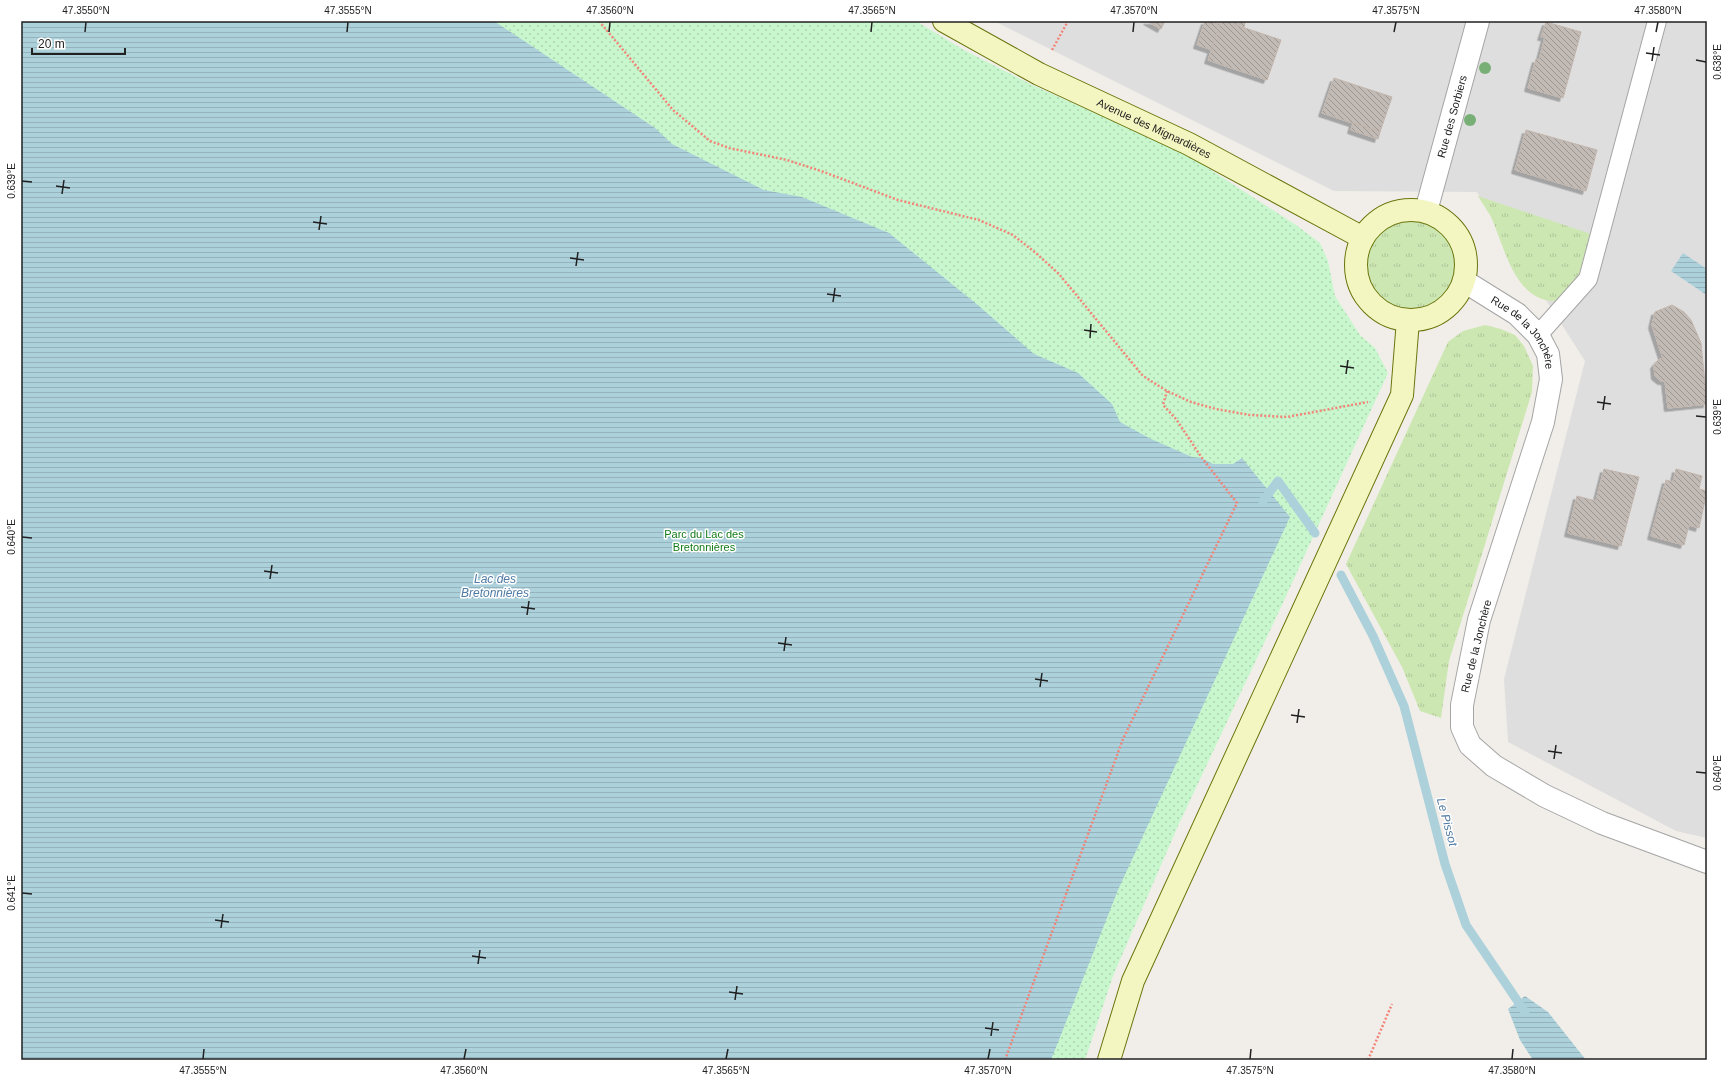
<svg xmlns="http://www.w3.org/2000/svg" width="1728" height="1081" font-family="Helvetica,sans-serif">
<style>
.residential{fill:#dfdede}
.grass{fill:url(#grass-tufts)}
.park{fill:url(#park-dots)}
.water{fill:url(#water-rules)}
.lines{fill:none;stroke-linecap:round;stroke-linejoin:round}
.stream{stroke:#acd1db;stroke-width:9}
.building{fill:url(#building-back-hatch);stroke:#c2b5ac;filter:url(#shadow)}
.lane-casing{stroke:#a5a5a5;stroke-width:20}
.street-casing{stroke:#a5a5a5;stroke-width:24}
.secondary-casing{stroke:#6a750c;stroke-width:24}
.path{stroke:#f28478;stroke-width:2.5;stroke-dasharray:2 2;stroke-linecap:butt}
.lane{stroke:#fff;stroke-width:18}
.street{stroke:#fff;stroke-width:22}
.secondary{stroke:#f4f6c1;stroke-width:22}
.tree{fill:#77af77}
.ticks{fill:none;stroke:#212121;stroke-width:1.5}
.labels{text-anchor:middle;stroke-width:3;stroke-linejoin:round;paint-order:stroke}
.street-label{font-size:11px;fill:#212121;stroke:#fff}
.park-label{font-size:11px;fill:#137c1a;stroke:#fff}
.water-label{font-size:12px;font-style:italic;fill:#4f7aa4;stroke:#fff}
.neatline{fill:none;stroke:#212121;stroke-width:1.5}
.ticks-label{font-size:10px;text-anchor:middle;fill:#212121}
</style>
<defs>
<pattern id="grass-tufts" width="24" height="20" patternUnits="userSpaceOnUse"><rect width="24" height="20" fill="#cde7b2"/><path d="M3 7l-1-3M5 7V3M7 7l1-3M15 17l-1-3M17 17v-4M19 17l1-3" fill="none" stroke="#b0c699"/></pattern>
<pattern id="park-dots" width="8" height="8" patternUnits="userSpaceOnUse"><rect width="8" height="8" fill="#c9f7cd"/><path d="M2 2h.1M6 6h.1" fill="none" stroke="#acd3b0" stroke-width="1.8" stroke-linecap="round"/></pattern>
<pattern id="water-rules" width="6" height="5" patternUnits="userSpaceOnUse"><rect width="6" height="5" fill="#acd1db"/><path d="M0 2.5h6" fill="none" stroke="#94b3bc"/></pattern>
<pattern id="building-back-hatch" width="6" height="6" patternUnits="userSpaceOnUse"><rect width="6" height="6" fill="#c1bab5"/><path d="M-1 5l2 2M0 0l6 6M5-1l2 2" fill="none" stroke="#9c9793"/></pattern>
<filter id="shadow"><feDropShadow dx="-3.5" dy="3.5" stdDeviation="0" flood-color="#0004"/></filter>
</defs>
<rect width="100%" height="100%" fill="#f1eee9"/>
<polygon class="residential" points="994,21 1707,21 1707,838 1676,831 1508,742 1504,679 1585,361 1477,192 1334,191"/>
<g class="grass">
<path d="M1478,196L1591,234C1588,246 1583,276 1577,285C1572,294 1561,302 1550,301C1513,296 1504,245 1491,217C1487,210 1482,203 1478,196Z"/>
<circle cx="1411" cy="266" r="46"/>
<polygon points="1485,325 1501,329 1515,335 1524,346 1533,366 1532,392 1449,661 1441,718 1420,711 1402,667 1346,564 1448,342 1463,331"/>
</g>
<polygon class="park" points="21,21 916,21 964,50 1030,84 1186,154 1296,225 1320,243 1328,261 1335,296 1360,335 1375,348 1388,373 1282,605 1178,826 1113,976 1085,1060 21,1060"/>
<g class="water">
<polygon points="21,21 494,21 655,128 672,144 764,190 802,197 889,233 979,306 1034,354 1078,373 1112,404 1120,422 1149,438 1192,457 1202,458 1213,464 1233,464 1242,458 1290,517 1118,890 1051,1060 21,1060"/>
<polygon points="1683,253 1707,269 1707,291 1705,294 1671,271"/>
<polygon points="1525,996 1548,1012 1586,1060 1533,1060 1520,1040 1508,1009"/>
</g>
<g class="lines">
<g class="stream">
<polyline points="1263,501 1278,481 1315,533"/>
<polyline points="1341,575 1373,636 1404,706 1445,864 1466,925 1525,1012"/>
</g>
</g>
<g class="building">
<polygon points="1147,21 1165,21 1161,29"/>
<polygon points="1205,21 1220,24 1212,50 1197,45"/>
<polygon points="1221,21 1237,21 1236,25 1281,40 1267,80 1208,60"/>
<polygon points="1237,21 1245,22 1244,28 1236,25"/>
<polygon points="1546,22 1581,32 1563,98 1528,88 1536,59 1539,60 1545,37 1541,37"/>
<polygon points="1334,78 1392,97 1380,132 1322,113"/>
<polygon points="1353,123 1380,132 1378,139 1351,130"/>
<polygon points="1526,130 1597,150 1586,191 1515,170"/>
<polygon points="1672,305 1684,312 1691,320 1701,343 1707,404 1668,408 1665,381 1661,381 1655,376 1654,365 1659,359 1663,359 1652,325 1655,312"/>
<polygon points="1604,469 1639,477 1621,546 1568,533 1577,496 1596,501"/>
<polygon points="1676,469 1702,476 1699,489 1707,491 1699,528 1689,525 1684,545 1651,536 1666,480 1673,482"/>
</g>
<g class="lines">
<g class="lane-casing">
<polyline id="lane" points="1538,335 1588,279 1657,21"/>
</g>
<g class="street-casing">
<g id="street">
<path id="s1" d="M1426,211L1478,21"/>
<path id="s2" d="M1464,281L1517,314L1538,335L1548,354L1551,379L1543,422L1479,620L1462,705V727L1470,745L1494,766L1545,796L1602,823L1707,862"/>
</g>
</g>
<g class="secondary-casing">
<g id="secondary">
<path id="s3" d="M944,21L1039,74L1189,144L1363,238"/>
<circle cx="1411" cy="265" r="55"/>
<polyline points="1109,1060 1133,981 1402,395 1408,320"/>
</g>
</g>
<g class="path">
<polyline points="599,21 673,110 710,141 729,148 787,160 821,171 898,200 979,220 1013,235 1037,254 1059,274 1143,376 1167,391 1191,402 1216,409 1250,415 1287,417 1368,402"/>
<polyline points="1052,50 1068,21"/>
<polyline points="1005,1060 1123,739 1237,503 1202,458 1176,419 1163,405 1167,391"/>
<polyline points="1368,1060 1392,1004"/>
</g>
<use href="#lane" class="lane"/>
<use href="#street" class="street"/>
<use href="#secondary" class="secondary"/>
</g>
<g class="tree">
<circle cx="1485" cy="68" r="6"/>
<circle cx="1470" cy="120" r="6"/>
</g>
<path class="ticks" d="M85,32L86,22M347,32L348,22M609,32L610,22M871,32L872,22M1133,32L1134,22M1394,32L1396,22M1656,32L1658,22M1646,53L1660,55M1696,60L1706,62M1652,61L1654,47M22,181L32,182M56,186L70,188M62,194L64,180M313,222L327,224M319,230L321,216M570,258L584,260M576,266L578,252M827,294L841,296M833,302L835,288M1084,330L1097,332M1090,338L1091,324M1340,366L1354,368M1346,374L1348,360M1597,402L1611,404M1603,410L1605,396M1696,416L1706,417M22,537L32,538M264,571L278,573M270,579L272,565M521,607L535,609M527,615L529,601M778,643L792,645M784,651L786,637M1035,679L1048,681M1040,687L1042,673M1291,715L1305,717M1297,723L1299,709M1548,751L1562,753M1554,759L1556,745M1696,772L1706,773M22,893L32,894M215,920L229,922M221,928L223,914M472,956L486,958M478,964L480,950M729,992L743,994M735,1000L737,986M985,1028L999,1030M991,1036L993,1022M203,1059L204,1049M464,1059L466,1049M726,1059L728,1049M988,1059L990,1049M1250,1059L1251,1049M1512,1059L1513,1049"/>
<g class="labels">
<g class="street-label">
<text dy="4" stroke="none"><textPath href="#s1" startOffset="98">Rue des Sorbiers</textPath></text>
<text dy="4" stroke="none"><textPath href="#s3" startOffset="236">Avenue des Mignardières</textPath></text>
<text dy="4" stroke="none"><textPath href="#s2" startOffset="81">Rue de la Jonchère</textPath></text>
<text transform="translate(1476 646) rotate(-76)" y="4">Rue de la Jonchère</text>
</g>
<g class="park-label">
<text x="704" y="538">Parc du Lac des<tspan x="704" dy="13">Bretonnières</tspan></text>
</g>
<g class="water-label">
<text x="495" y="583">Lac des<tspan x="495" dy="14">Bretonnières</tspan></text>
<text transform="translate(1447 822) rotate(75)" y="4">Le Pissot</text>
</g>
</g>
<rect width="1728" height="1081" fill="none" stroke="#ffffff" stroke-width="44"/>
<path d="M32 48v6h93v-6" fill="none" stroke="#212121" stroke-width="2"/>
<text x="38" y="48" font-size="12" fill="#212121" stroke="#ffffff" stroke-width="3" paint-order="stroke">20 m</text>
<rect x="22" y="22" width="1684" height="1037" class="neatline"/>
<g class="ticks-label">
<text x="86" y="14">47.3550°N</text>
<text x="348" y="14">47.3555°N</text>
<text x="610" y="14">47.3560°N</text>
<text x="872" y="14">47.3565°N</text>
<text x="1134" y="14">47.3570°N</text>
<text x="1396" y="14">47.3575°N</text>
<text x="1658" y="14">47.3580°N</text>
<text transform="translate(1717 62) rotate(-90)" y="4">0.638°E</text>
<text transform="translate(11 181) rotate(-90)" y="4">0.639°E</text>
<text transform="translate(1717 417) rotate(-90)" y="4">0.639°E</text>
<text transform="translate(11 537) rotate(-90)" y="4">0.640°E</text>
<text transform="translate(1717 773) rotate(-90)" y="4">0.640°E</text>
<text transform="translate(11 893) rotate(-90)" y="4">0.641°E</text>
<text x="203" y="1074">47.3555°N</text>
<text x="464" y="1074">47.3560°N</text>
<text x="726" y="1074">47.3565°N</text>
<text x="988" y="1074">47.3570°N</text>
<text x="1250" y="1074">47.3575°N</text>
<text x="1512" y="1074">47.3580°N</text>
</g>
</svg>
